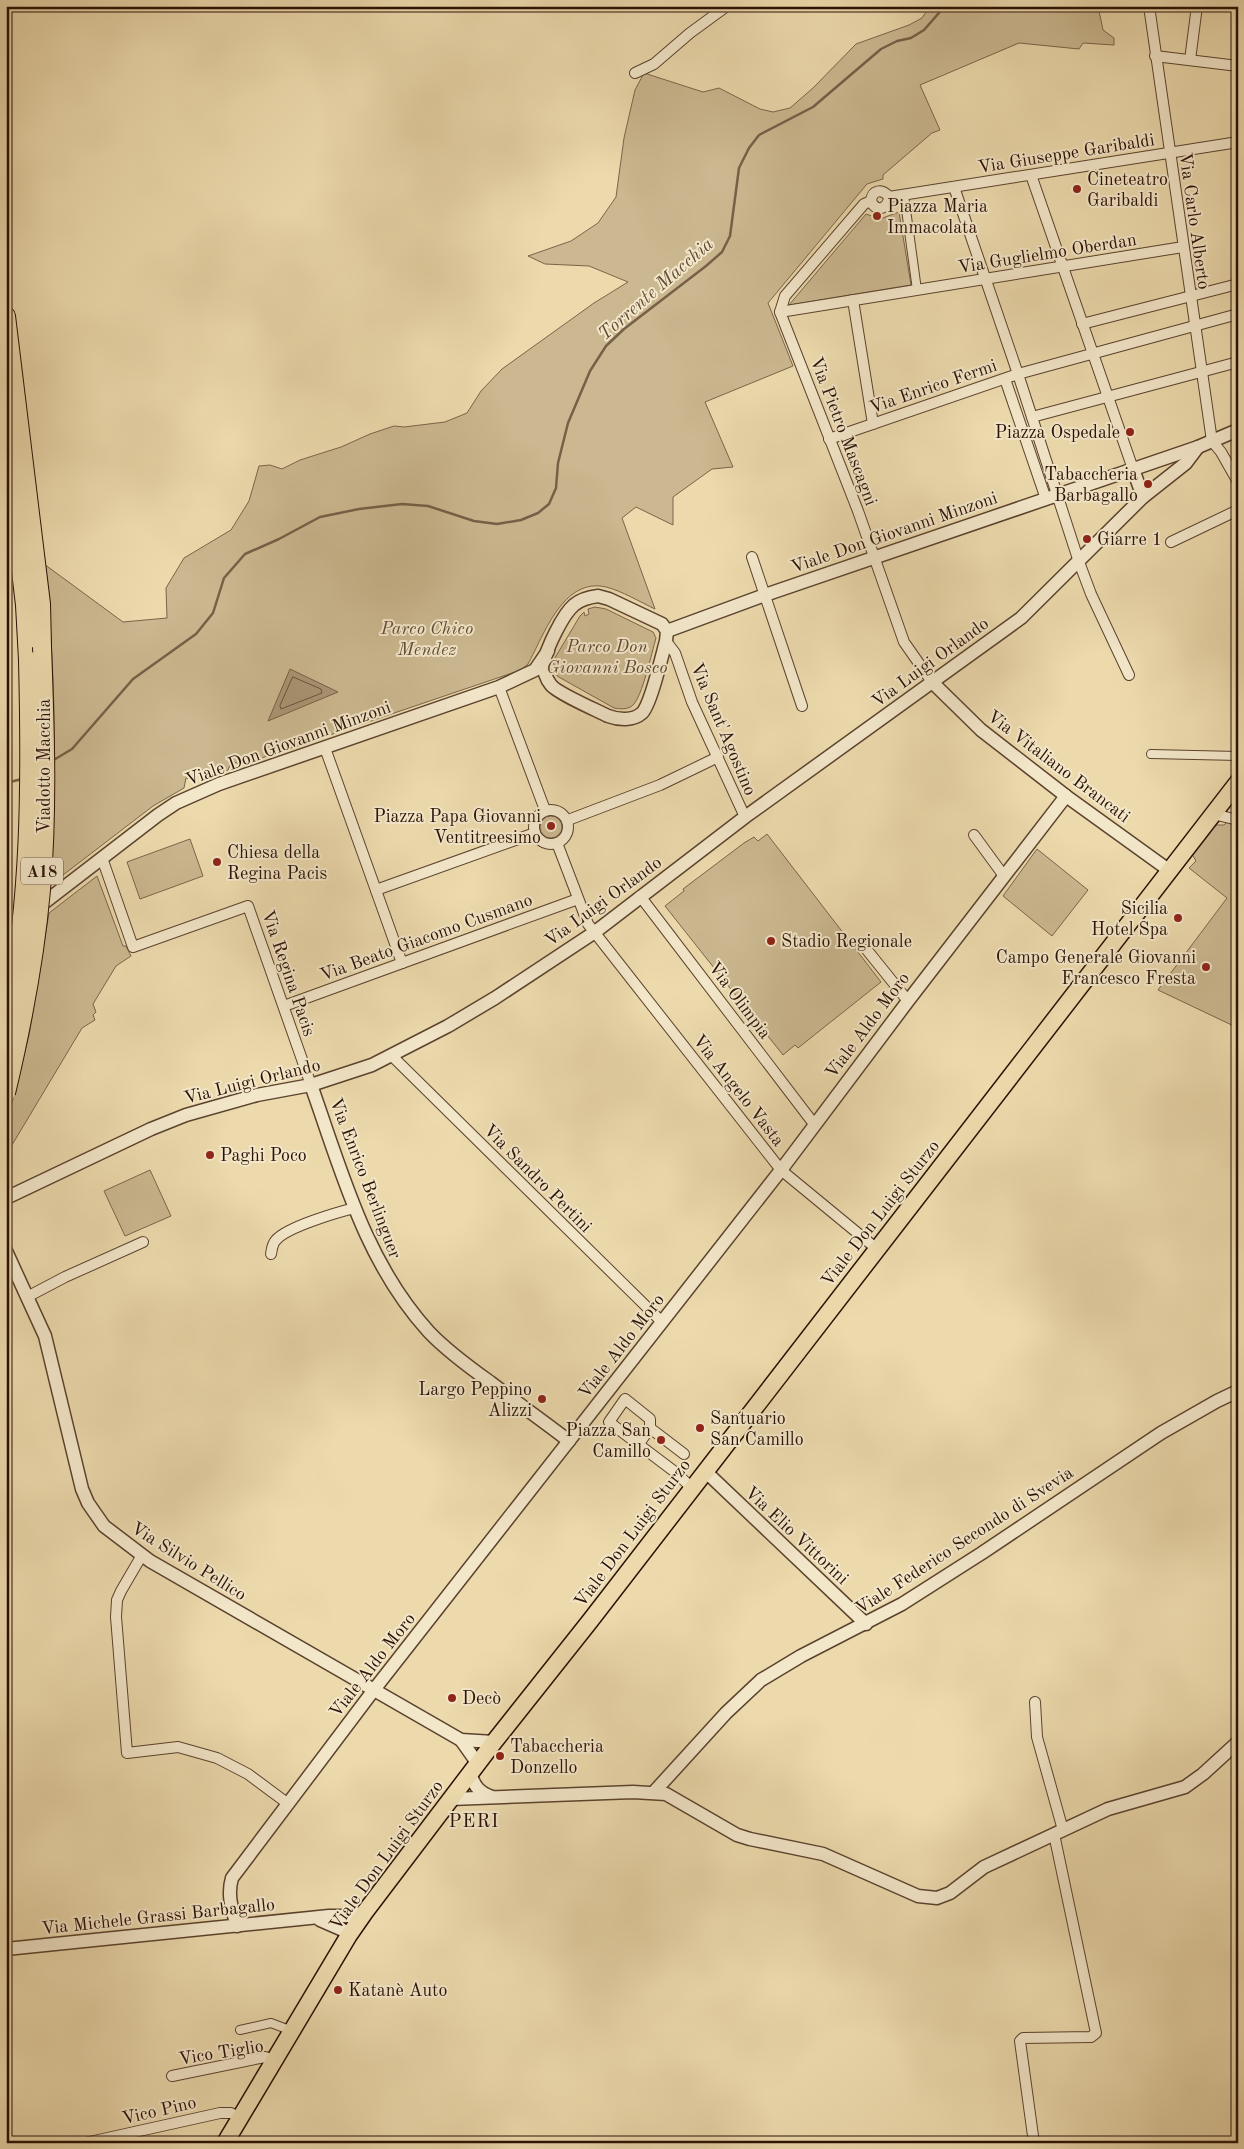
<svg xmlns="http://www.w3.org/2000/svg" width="1244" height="2149" font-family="'Old Standard TT',serif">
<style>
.green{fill:#cbb890;stroke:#7b644a}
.water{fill:#aa9574;stroke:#776047}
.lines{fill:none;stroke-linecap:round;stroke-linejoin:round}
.shore{stroke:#6a523c;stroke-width:1}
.stream{stroke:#776047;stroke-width:2.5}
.pedestrian-casing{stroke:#5b422e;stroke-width:10}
.minor-casing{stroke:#5b422e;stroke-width:12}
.tertiary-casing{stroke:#5b422e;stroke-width:15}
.primary-casing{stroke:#2b1004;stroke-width:19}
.motorway-casing{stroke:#2b1004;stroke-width:20}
.pedestrian{stroke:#f3e7ca;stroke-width:8}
.minor{stroke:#f3e7ca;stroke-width:10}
.tertiary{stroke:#f3e7ca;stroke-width:12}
.primary{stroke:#ecdaad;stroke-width:16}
.motorway{stroke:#ecdaad;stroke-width:18}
.motorway-bridge-casing{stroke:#2b1004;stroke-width:20;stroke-linecap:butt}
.motorway-bridge{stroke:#ecdaad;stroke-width:18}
.poi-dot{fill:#8f2418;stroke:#f3e7ca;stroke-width:2}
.labels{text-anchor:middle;stroke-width:4;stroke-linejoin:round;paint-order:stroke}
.shield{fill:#f3e7ca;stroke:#67503f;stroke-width:1}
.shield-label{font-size:16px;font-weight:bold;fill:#2b1004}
.street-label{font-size:18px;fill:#2b1004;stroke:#f3e7ca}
.poi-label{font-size:18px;fill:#2b1004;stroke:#f3e7ca;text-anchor:start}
.park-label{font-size:18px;font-style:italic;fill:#634b35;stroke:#f3e7ca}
.water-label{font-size:19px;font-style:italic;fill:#644c36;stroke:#f3e7ca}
.neighbourhood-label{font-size:19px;letter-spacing:1px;fill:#2b1004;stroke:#f3e7ca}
</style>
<rect width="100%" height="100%" fill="#ecdaad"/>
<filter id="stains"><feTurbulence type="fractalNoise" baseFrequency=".004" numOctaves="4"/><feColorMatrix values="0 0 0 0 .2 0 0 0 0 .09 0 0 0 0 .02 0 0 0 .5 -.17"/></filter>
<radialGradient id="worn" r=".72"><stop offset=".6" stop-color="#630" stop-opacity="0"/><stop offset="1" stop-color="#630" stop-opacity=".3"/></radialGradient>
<g class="green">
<path d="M930,6H1098L1103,30L1114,38V45L1083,43L1079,49L1019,43L920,85L940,130L932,133L883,175V179L867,184L768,303L793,366L705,402L733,467L712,469L673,497V525L636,507L622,518L655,609C640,602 622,591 606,587C563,577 544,635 528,664L521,670L241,765L232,761L228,770L208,777L194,770L191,779L186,778L184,788L153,806L50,885C56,778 57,670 44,564L123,622L167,618L166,588L184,558L231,530L249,501L259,466L270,465L282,469L300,460L341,447L370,434L394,426L404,427L445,422L467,413L481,391L502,369L594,303L628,282L589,266L545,264L528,256L571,241L598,223L616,197L624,138L635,90L644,73L703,92L719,88L760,109L773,112L790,108L813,88L856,44L909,25L922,18Z"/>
<polygon points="899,212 911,285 789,305 866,214 880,219"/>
<path d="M595,607L606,609L653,632L656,638C652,652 642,697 633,705C628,710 620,709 614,708L557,676L553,661L580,616L584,612L585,616L589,614L588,609Z"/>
<circle cx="551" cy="827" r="11"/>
<polygon points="1227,822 1238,825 1238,1028 1158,990 1227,898 1189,868 1196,861 1192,854 1215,825 1224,825"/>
<polygon points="767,834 881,982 798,1048 795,1045 783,1055 665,906 684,891 683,889 744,843 754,837 758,841"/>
<polygon points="190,839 203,876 140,899 127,862"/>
<polygon points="1037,849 1088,890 1052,936 1003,896"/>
<polygon points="97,876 123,946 126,946 131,956 116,966 93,1004 96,1012 93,1015 95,1020 82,1028 6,1155 6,1127 29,1035 49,913"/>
<polygon points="150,1170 171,1216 125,1236 104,1191"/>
</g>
<polygon class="water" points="290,669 338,692 268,721"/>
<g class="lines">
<polygon class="shore" points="293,677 321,689 322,693 281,709 280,706"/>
<g class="stream">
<polyline points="52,761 72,749 133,679 196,634 213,613 224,578 245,554 279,539 320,517 359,509 402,504 428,506 474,521 497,524 521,520 538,513 549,504 556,488 558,463 568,423 590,371 606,346 624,329 706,266 722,252 730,236 739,168 749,148 759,135 813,107 881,49 897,41 911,38 924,30 945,6"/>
<polyline points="6,783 22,779"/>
</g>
<g class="pedestrian-casing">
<g id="pedestrian">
<polyline points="904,195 917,290"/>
<polyline points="1151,754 1238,756"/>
<polyline points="240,2030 271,2023 292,2031"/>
</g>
</g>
<g class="minor-casing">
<g id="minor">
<polyline points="1149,6 1212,441 1221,452 1238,482"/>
<polyline points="1155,56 1238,66"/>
<polyline points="1190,60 1197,6"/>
<polyline points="635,73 654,64 690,33 727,6"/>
<polyline points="1031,175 1133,469"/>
<polyline points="954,187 1018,374 1079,562 1091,594 1129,675"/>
<path d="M871,201C872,190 882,188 889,197"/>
<polyline points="853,300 873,424"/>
<polyline points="780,312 1183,247"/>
<polyline points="1082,324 1238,284"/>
<polyline points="1005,379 1046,499"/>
<polyline points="1032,417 1238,362"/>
<polyline points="829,439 1018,374 1238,314"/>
<polyline points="1171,542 1238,510"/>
<polyline points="752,557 802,706"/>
<polyline points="666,641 675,653 692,702 745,817"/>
<path d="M932,682L904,642L858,511L780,312L785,296L864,204L871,201C876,213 888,209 889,197L1238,142"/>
<polyline points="499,687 545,810"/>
<polyline points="325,748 402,963"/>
<circle cx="551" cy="827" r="17"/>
<polyline points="1213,814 1238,820"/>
<polyline points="568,820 660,785 718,757"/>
<polyline points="974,835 1004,876"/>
<polyline points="557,843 588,924 781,1170 877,1249"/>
<polyline points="102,858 133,947 248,906 311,1085"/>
<polyline points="376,890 535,833"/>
<polyline points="640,896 814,1124"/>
<polyline points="867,950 908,1001"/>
<polyline points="284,1006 578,899"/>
<polyline points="392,1056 662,1322"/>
<path d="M271,1254C272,1249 272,1244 276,1240C287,1227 338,1212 355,1208"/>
<polyline points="27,1297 65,1277 143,1242"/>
<polyline points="638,1445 650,1428"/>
<polyline points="684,1454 650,1428 650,1419 625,1399 609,1422 675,1472 692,1488"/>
<polyline points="142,1555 121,1591 117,1600 116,1617 127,1753 178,1747 217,1758 248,1774 287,1803"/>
<polyline points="1035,1702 1037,1737 1063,1830"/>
<polyline points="172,2076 265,2057 275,2060"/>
<polyline points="85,2143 220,2113 231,2113 240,2118"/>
<polyline points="1034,2143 1020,2041 1023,2038 1091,2037 1096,2033 1054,1834"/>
</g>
</g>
<g class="tertiary-casing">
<g id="tertiary">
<polyline points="1133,469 1143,497"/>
<path d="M598,596L609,599L662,624L667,631L666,641C662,655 651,704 642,713C633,721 619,720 608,716C596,710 557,693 551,685C546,679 543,670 544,663C546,649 563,614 574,605C581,599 590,597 598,596Z"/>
<polyline points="667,631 765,595 1198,447 1238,430"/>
<polyline points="932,682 981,730 1066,796 1170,871"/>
<polyline points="6,932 158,815 176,803 219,784 499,687 535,670 548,651"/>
<path d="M311,1085C342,1172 365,1262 429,1332C447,1351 469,1367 490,1382C516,1402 543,1421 569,1441"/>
<polyline points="6,1198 151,1129 186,1115 257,1095 311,1085 372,1065 448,1026 495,998 595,932 745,817 1021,618 1143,497 1186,463 1198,447"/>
<polyline points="6,1251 45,1336 82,1489 88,1503 104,1526 150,1561 461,1740 494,1742"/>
<polyline points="705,1471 866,1624"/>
<polyline points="461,1740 478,1764"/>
<path d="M470,1774C475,1787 479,1792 492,1797"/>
<polyline points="654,1792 726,1713 761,1680 801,1656 902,1604 982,1553 1161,1433 1217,1401 1238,1391"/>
<polyline points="451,1799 633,1792 666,1794 737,1835 750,1839 823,1854 918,1896 937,1898 950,1893 984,1867 1108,1809 1185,1787 1203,1774 1238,1742"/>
<polyline points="320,1920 343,1930 349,1935"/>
<path d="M237,1926C232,1909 227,1895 232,1878L373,1691L781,1170L908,1001L1066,796"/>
<polyline points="6,1949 329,1916 352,1916 365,1912"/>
</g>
</g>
<g class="primary-casing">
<polyline id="primary" points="225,2143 349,1935 365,1912 494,1742 590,1621 1238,782"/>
</g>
<g class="motorway-casing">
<g id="motorway">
<polyline points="6,316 41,604 42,647"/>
<polyline points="6,444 25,605 28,660"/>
</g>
</g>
<use href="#pedestrian" class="pedestrian"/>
<use href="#minor" class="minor"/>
<use href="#tertiary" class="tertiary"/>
<use href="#primary" class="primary"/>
<use href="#motorway" class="motorway"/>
<g class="motorway-bridge-casing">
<g id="motorway-bridge">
<path d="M6,1024C31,901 31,784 28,660"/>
<path d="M6,1093C22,1026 35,959 41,890C48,810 45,727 42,647"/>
</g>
</g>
<use href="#motorway-bridge" class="motorway-bridge"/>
</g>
<g class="poi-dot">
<circle cx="1077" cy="189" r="5"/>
<circle cx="877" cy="216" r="5"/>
<circle cx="1130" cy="432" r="5"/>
<circle cx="1148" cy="484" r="5"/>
<circle cx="1087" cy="539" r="5"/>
<circle cx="551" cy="826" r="5"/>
<circle cx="217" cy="862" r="5"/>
<circle cx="1178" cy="918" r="5"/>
<circle cx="771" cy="941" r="5"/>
<circle cx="1206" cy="967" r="5"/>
<circle cx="210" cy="1155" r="5"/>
<circle cx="542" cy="1399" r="5"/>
<circle cx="700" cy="1428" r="5"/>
<circle cx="661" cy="1440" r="5"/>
<circle cx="452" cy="1698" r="5"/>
<circle cx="500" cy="1756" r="5"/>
<circle cx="338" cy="1990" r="5"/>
</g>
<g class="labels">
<rect class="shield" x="21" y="857.5" width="42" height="27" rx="4"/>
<g class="shield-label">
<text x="42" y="877">A18</text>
</g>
<g class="street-label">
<text transform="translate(1066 153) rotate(-9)" y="6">Via Giuseppe Garibaldi</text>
<text transform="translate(1195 221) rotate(82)" y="6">Via Carlo Alberto</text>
<text transform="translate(1047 253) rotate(-9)" y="6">Via Guglielmo Oberdan</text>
<text transform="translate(933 386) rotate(-19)" y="6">Via Enrico Fermi</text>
<text transform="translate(844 431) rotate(69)" y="6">Via Pietro Mascagni</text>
<text transform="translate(894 532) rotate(-19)" y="6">Viale Don Giovanni Minzoni</text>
<text transform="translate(930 662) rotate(-36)" y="6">Via Luigi Orlando</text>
<text transform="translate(724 729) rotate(67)" y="6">Via Sant'Agostino</text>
<text transform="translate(288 743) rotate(-20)" y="6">Viale Don Giovanni Minzoni</text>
<text transform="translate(44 766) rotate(-90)" y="6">Viadotto Macchia</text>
<text transform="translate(1059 766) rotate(37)" y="6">Via Vitaliano Brancati</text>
<text transform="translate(603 901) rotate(-36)" y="6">Via Luigi Orlando</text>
<text transform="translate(426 937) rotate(-20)" y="6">Via Beato Giacomo Cusmano</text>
<text transform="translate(289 973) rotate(71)" y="6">Via Regina Pacis</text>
<text transform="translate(740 1000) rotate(53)" y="6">Via Olimpia</text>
<text transform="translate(867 1025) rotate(-53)" y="6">Viale Aldo Moro</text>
<text transform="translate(252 1081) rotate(-14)" y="6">Via Luigi Orlando</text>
<text transform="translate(739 1090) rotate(52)" y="6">Via Angelo Vasta</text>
<text transform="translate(366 1178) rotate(69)" y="6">Via Enrico Berlinguer</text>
<text transform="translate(538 1178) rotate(45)" y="6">Via Sandro Pertini</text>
<text transform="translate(880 1213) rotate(-52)" y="6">Viale Don Luigi Sturzo</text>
<text transform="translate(621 1346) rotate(-52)" y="6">Viale Aldo Moro</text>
<text transform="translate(632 1533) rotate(-53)" y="6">Viale Don Luigi Sturzo</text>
<text transform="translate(797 1535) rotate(43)" y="6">Via Elio Vittorini</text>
<text transform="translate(964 1540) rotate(-33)" y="6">Viale Federico Secondo di Svevia</text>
<text transform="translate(189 1561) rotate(32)" y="6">Via Silvio Pellico</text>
<text transform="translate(372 1665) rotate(-52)" y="6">Viale Aldo Moro</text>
<text transform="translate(386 1855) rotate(-54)" y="6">Viale Don Luigi Sturzo</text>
<text transform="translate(158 1916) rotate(-6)" y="6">Via Michele Grassi Barbagallo</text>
<text transform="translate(221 2052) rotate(-9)" y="6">Vico Tiglio</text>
<text transform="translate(159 2110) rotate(-13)" y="6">Vico Pino</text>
</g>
<g class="poi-label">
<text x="1087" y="185">Cineteatro<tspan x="1087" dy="21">Garibaldi</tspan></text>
<text x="887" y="212">Piazza Maria<tspan x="887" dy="21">Immacolata</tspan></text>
<text x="1120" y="438" text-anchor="end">Piazza Ospedale</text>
<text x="1138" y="480" text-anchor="end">Tabaccheria<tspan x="1138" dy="21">Barbagallo</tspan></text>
<text x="1097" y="545">Giarre 1</text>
<text x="541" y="822" text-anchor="end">Piazza Papa Giovanni<tspan x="541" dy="21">Ventitreesimo</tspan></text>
<text x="227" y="858">Chiesa della<tspan x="227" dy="21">Regina Pacis</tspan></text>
<text x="1168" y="914" text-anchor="end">Sicilia<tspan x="1168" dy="21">Hotel Spa</tspan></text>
<text x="781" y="947">Stadio Regionale</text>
<text x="1196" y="963" text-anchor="end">Campo Generale Giovanni<tspan x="1196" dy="21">Francesco Fresta</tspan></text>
<text x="220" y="1161">Paghi Poco</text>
<text x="532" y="1395" text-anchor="end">Largo Peppino<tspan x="532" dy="21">Alizzi</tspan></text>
<text x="710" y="1424">Santuario<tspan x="710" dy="21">San Camillo</tspan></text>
<text x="651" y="1436" text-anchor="end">Piazza San<tspan x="651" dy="21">Camillo</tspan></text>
<text x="462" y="1704">Decò</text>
<text x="510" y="1752">Tabaccheria<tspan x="510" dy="21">Donzello</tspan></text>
<text x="348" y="1996">Katanè Auto</text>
</g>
<g class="park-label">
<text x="427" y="634">Parco Chico<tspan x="427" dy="21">Mendez</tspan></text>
<text x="607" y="652">Parco Don<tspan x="607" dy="21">Giovanni Bosco</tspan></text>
</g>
<g class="water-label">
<text transform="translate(655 288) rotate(-41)" y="7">Torrente Macchia</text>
</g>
<g class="neighbourhood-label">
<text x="474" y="1827">PERI</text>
</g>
</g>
<rect width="1244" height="2149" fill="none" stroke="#ecdaad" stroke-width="25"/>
<rect x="8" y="8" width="1229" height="2134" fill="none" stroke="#2b1004" stroke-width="2.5"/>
<rect x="12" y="12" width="1219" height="2124" fill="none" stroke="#2b1004"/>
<rect width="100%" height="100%" filter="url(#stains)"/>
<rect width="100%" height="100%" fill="url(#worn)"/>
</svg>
